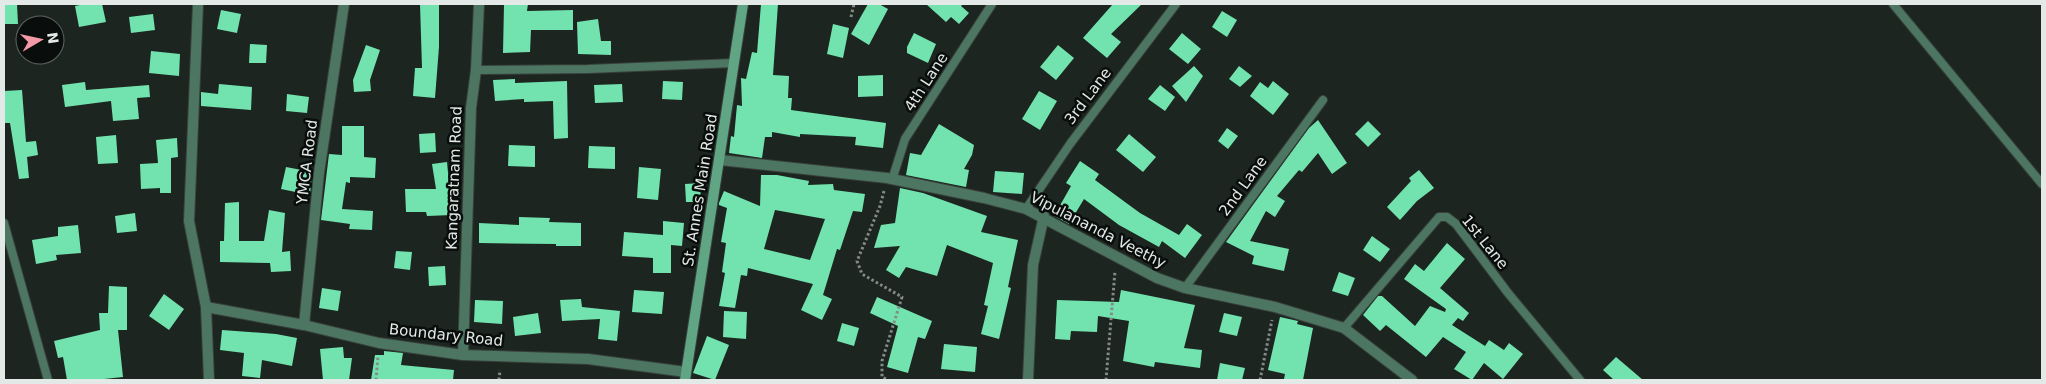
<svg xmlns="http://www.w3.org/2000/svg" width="2046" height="384" font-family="'DejaVu Sans',sans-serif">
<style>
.building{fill:#72e3ae;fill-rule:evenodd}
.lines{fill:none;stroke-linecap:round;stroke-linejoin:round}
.lane-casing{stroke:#38403c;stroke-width:10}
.street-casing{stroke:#38403c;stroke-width:12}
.secondary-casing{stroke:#38403c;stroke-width:12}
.path{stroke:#848b87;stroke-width:3;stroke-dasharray:2.5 2.5;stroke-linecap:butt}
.lane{stroke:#4c7661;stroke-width:8}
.street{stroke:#4c7661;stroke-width:10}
.secondary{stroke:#60a684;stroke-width:10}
.labels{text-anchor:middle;stroke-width:5;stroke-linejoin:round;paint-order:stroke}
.street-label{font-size:15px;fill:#e3e9e6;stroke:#090d0b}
</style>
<rect width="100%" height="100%" fill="#1c2520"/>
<g class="building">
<polygon points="4,4 17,4 18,24 4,24"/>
<polygon points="85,4 102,4 106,22 79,27 75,6"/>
<polygon points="420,4 439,4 439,47 435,98 413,96 415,68 422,68"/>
<polygon points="504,4 528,4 527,11 573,10 573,30 531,30 530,52 503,53"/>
<polygon points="761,4 778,4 773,75 789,76 788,98 792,98 791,110 886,123 883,148 855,145 856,137 800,134 800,137 772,132 772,137 765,137 762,158 729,153 731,136 734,137 737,105 742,106 741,78 746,79 752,52 757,53"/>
<polygon points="868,4 879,4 888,9 869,45 851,34"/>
<polygon points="926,4 963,4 961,6 969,13 959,24 951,17 946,22"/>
<polygon points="1113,4 1142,4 1111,34 1121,42 1107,58 1083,38"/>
<polygon points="221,10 241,14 237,33 217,29"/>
<polygon points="1222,11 1237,20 1227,37 1212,27"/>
<polygon points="153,14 155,30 131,33 129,17"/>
<polygon points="598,19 601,41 611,41 611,55 578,54 577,22"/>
<polygon points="833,24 849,28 843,58 827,54"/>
<polygon points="914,33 936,44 928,63 907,53 907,47"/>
<polygon points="1182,33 1201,49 1188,64 1169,49"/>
<polygon points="250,44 267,45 266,63 249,63"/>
<polygon points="366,45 380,50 370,80 371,91 354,92 353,80"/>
<polygon points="1058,45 1074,58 1056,80 1040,67"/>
<polygon points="151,51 180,54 179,76 149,73"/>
<polygon points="1194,66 1203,76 1186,102 1172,86"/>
<polygon points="1239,66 1252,76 1240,87 1229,79"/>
<polygon points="883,75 883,96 858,97 858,76"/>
<polygon points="515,79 515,83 567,81 568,138 554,139 553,101 524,102 524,99 495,101 493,80"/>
<polygon points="663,81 683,82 682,100 662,99"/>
<polygon points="1273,81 1289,94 1273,115 1250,96 1260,82 1268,88"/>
<polygon points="85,82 86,90 149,85 150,97 137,98 139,119 113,121 111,101 65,107 62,85"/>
<polygon points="219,84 252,87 251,110 201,106 201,92 218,94"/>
<polygon points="622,84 623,102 595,103 594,85"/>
<polygon points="1160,85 1175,97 1165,111 1148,99"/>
<polygon points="22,90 26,142 36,141 38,155 27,157 29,178 19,179 10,123 4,123 4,91"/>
<polygon points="1039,91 1057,101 1040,130 1022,119"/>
<polygon points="287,94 309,97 307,113 286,111"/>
<polygon points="1318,120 1347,163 1332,174 1318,153 1302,172 1299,170 1277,196 1285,201 1275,217 1266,211 1250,241 1289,249 1284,271 1252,264 1254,256 1226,242 1309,128"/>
<polygon points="1368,121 1381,134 1368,147 1355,134"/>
<polygon points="939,124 974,145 972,155 964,169 969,170 966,187 906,175 910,153 921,155"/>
<polygon points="342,126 364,126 364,157 376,158 375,178 350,177 350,183 346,182 342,209 373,211 372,230 349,229 350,224 321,220 329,154 342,155"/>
<polygon points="1227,128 1238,136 1228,149 1218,141"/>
<polygon points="435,133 436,152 420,153 419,134"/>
<polygon points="1129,134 1156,157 1143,172 1116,150"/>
<polygon points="116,135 118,163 98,164 96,137"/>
<polygon points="177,138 178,157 171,158 171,193 160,193 160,188 141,189 140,164 158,163 156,140"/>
<polygon points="509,145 535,146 535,167 508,166"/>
<polygon points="589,146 615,147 615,169 588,168"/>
<polygon points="1080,161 1099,174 1095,180 1140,213 1179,235 1187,224 1202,235 1185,258 1162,241 1159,247 1119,225 1084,199 1069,224 1054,216 1071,186 1066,183"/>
<polygon points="447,162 452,215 427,216 426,212 406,212 405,189 436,189 432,164"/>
<polygon points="286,167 312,172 310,195 281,189"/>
<polygon points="639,167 661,169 658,200 637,198"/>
<polygon points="1419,170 1434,188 1417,201 1400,220 1387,207 1411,181 1409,178"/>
<polygon points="995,171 1024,173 1022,194 993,192"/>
<path d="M761,175H777L809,181L808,185L833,184L834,190L865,194L862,212L853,211L840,250L837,249L823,295L832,299L822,320L801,310L813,284L748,268L747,276L741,275L735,308L719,306L725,273L722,272L726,243L721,242L727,208L719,205V203L724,191L760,206ZM775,210L825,219L810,260L764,249Z"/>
<polygon points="700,183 701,202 686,202 685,184"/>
<polygon points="900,188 923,193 987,216 981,232 1018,240 1008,287 1011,288 999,339 981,334 988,306 984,305 993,263 947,245 937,276 906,267 899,278 886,270 900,246 874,248 881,225 895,223"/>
<polygon points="239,202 239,241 264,241 269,210 285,213 282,252 290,251 291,271 271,272 270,263 220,262 220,241 224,241 225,203"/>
<polygon points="135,213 137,231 117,233 115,216"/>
<polygon points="519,217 550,218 549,222 581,223 581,246 556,246 556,244 479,243 479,223 519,225"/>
<polygon points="663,221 684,223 682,246 671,245 671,273 653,273 653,258 622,256 624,232 663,235"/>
<polygon points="78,225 81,253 56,255 57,260 36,264 32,240 58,236 58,227"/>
<polygon points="1372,236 1390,249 1380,262 1363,250"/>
<polygon points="1447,243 1465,259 1440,288 1469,313 1463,321 1458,318 1452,325 1485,346 1489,340 1504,350 1509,343 1523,354 1503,379 1484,363 1472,380 1454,369 1466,352 1443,337 1426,357 1386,325 1380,331 1363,315 1378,296 1382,296 1415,326 1430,306 1445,312 1446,309 1404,279 1415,264 1424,271"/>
<polygon points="396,251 412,252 410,270 394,268"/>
<polygon points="445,266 446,285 429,286 428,267"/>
<polygon points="1339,272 1355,278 1348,296 1332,291"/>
<polygon points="109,286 127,287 127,330 118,330 123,377 95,380 67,380 63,357 58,358 54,341 100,330 99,313 108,313"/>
<polygon points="322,288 341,291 338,311 319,308"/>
<polygon points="634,290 664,292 662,314 632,312"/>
<polygon points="1121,290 1195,305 1184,348 1202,350 1200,368 1155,362 1154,367 1123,361 1129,321 1098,316 1097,332 1071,331 1070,340 1055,339 1057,300 1119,302"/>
<polygon points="164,294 184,309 169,330 149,316"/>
<polygon points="877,297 932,321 925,339 918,337 908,373 887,367 898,326 870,313"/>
<polygon points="581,299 582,307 620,311 617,341 598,339 600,319 562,321 560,300"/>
<polygon points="475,300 503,301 502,324 474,322"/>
<polygon points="724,311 747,312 746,339 723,337"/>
<polygon points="538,313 541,333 515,336 513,317"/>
<polygon points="1224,313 1242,317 1237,336 1219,332"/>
<polygon points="1280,317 1298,321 1297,324 1313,328 1303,380 1284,379 1285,374 1268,370"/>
<polygon points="842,323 859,328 854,346 837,341"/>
<polygon points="222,330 276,334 297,338 292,366 262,360 260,378 242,376 244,353 220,350"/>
<polygon points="707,336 729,345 715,380 693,373"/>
<polygon points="944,344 977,347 975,372 941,369"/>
<polygon points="343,347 344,358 352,358 349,380 323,380 320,349"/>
<polygon points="384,351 403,353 401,365 454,370 453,380 371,380 375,355 384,355"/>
<polygon points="1616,357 1643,380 1614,380 1603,370"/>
<polygon points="1220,363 1245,368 1242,380 1217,380"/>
</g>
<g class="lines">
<g class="lane-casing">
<g id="lane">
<polyline points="1893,4 2042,184"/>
<polyline points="476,70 588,69 734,63"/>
<polyline points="892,180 905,139 992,4"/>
<polyline points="1026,209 1070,144 1176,4"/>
<polyline points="4,223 48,380"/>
<polyline points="1185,288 1323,100"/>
<polyline points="1344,328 1439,217 1447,217 1456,224 1508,293 1580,380"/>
</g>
</g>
<g class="street-casing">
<g id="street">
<polyline points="198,4 189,221 206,307 209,380"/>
<polyline points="720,160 887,178 984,198 1026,209 1157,278 1185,288 1275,307 1344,328 1412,380"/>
<polyline points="206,307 304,325 379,343 463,355 588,359 686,372"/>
<polyline points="304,325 319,173 344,4"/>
<polyline points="463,355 471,108 476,70 479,4"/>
<polyline points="1028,380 1033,265 1044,216"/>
</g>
</g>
<g class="secondary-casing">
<polyline id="secondary" points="685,380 743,4"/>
</g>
<g class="path">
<polyline points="851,17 854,4"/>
<polyline points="884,191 880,206 857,261 862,274 902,297 882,361 882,377 888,380"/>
<polyline points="376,380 378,356"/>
<polyline points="499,380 500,370"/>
<polyline points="1106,380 1115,271"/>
<polyline points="1260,380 1272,320"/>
</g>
<use href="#lane" class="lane"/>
<use href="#street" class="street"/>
<use href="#secondary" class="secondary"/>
</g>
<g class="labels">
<g class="street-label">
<text transform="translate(926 82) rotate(-57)" y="5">4th Lane</text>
<text transform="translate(1088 96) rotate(-53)" y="5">3rd Lane</text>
<text transform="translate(307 162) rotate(-83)" y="5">YMCA Road</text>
<text transform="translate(454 178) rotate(-88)" y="5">Kangaratnam Road</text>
<text transform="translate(1243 186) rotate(-54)" y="5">2nd Lane</text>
<text transform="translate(700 190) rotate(-81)" y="5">St. Annes Main Road</text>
<text transform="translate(1098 230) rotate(27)" y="5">Vipulananda Veethy</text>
<text transform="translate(1485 242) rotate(51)" y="5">1st Lane</text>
<text transform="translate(446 335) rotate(6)" y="5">Boundary Road</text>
</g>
</g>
<rect width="2046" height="384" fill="none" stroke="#e3e9e6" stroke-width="10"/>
<g transform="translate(40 40) rotate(81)"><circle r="24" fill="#090d0b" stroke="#606563"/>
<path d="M0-4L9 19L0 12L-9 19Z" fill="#f49aa6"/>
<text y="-8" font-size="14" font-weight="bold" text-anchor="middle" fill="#e3e9e6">N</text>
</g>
</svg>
